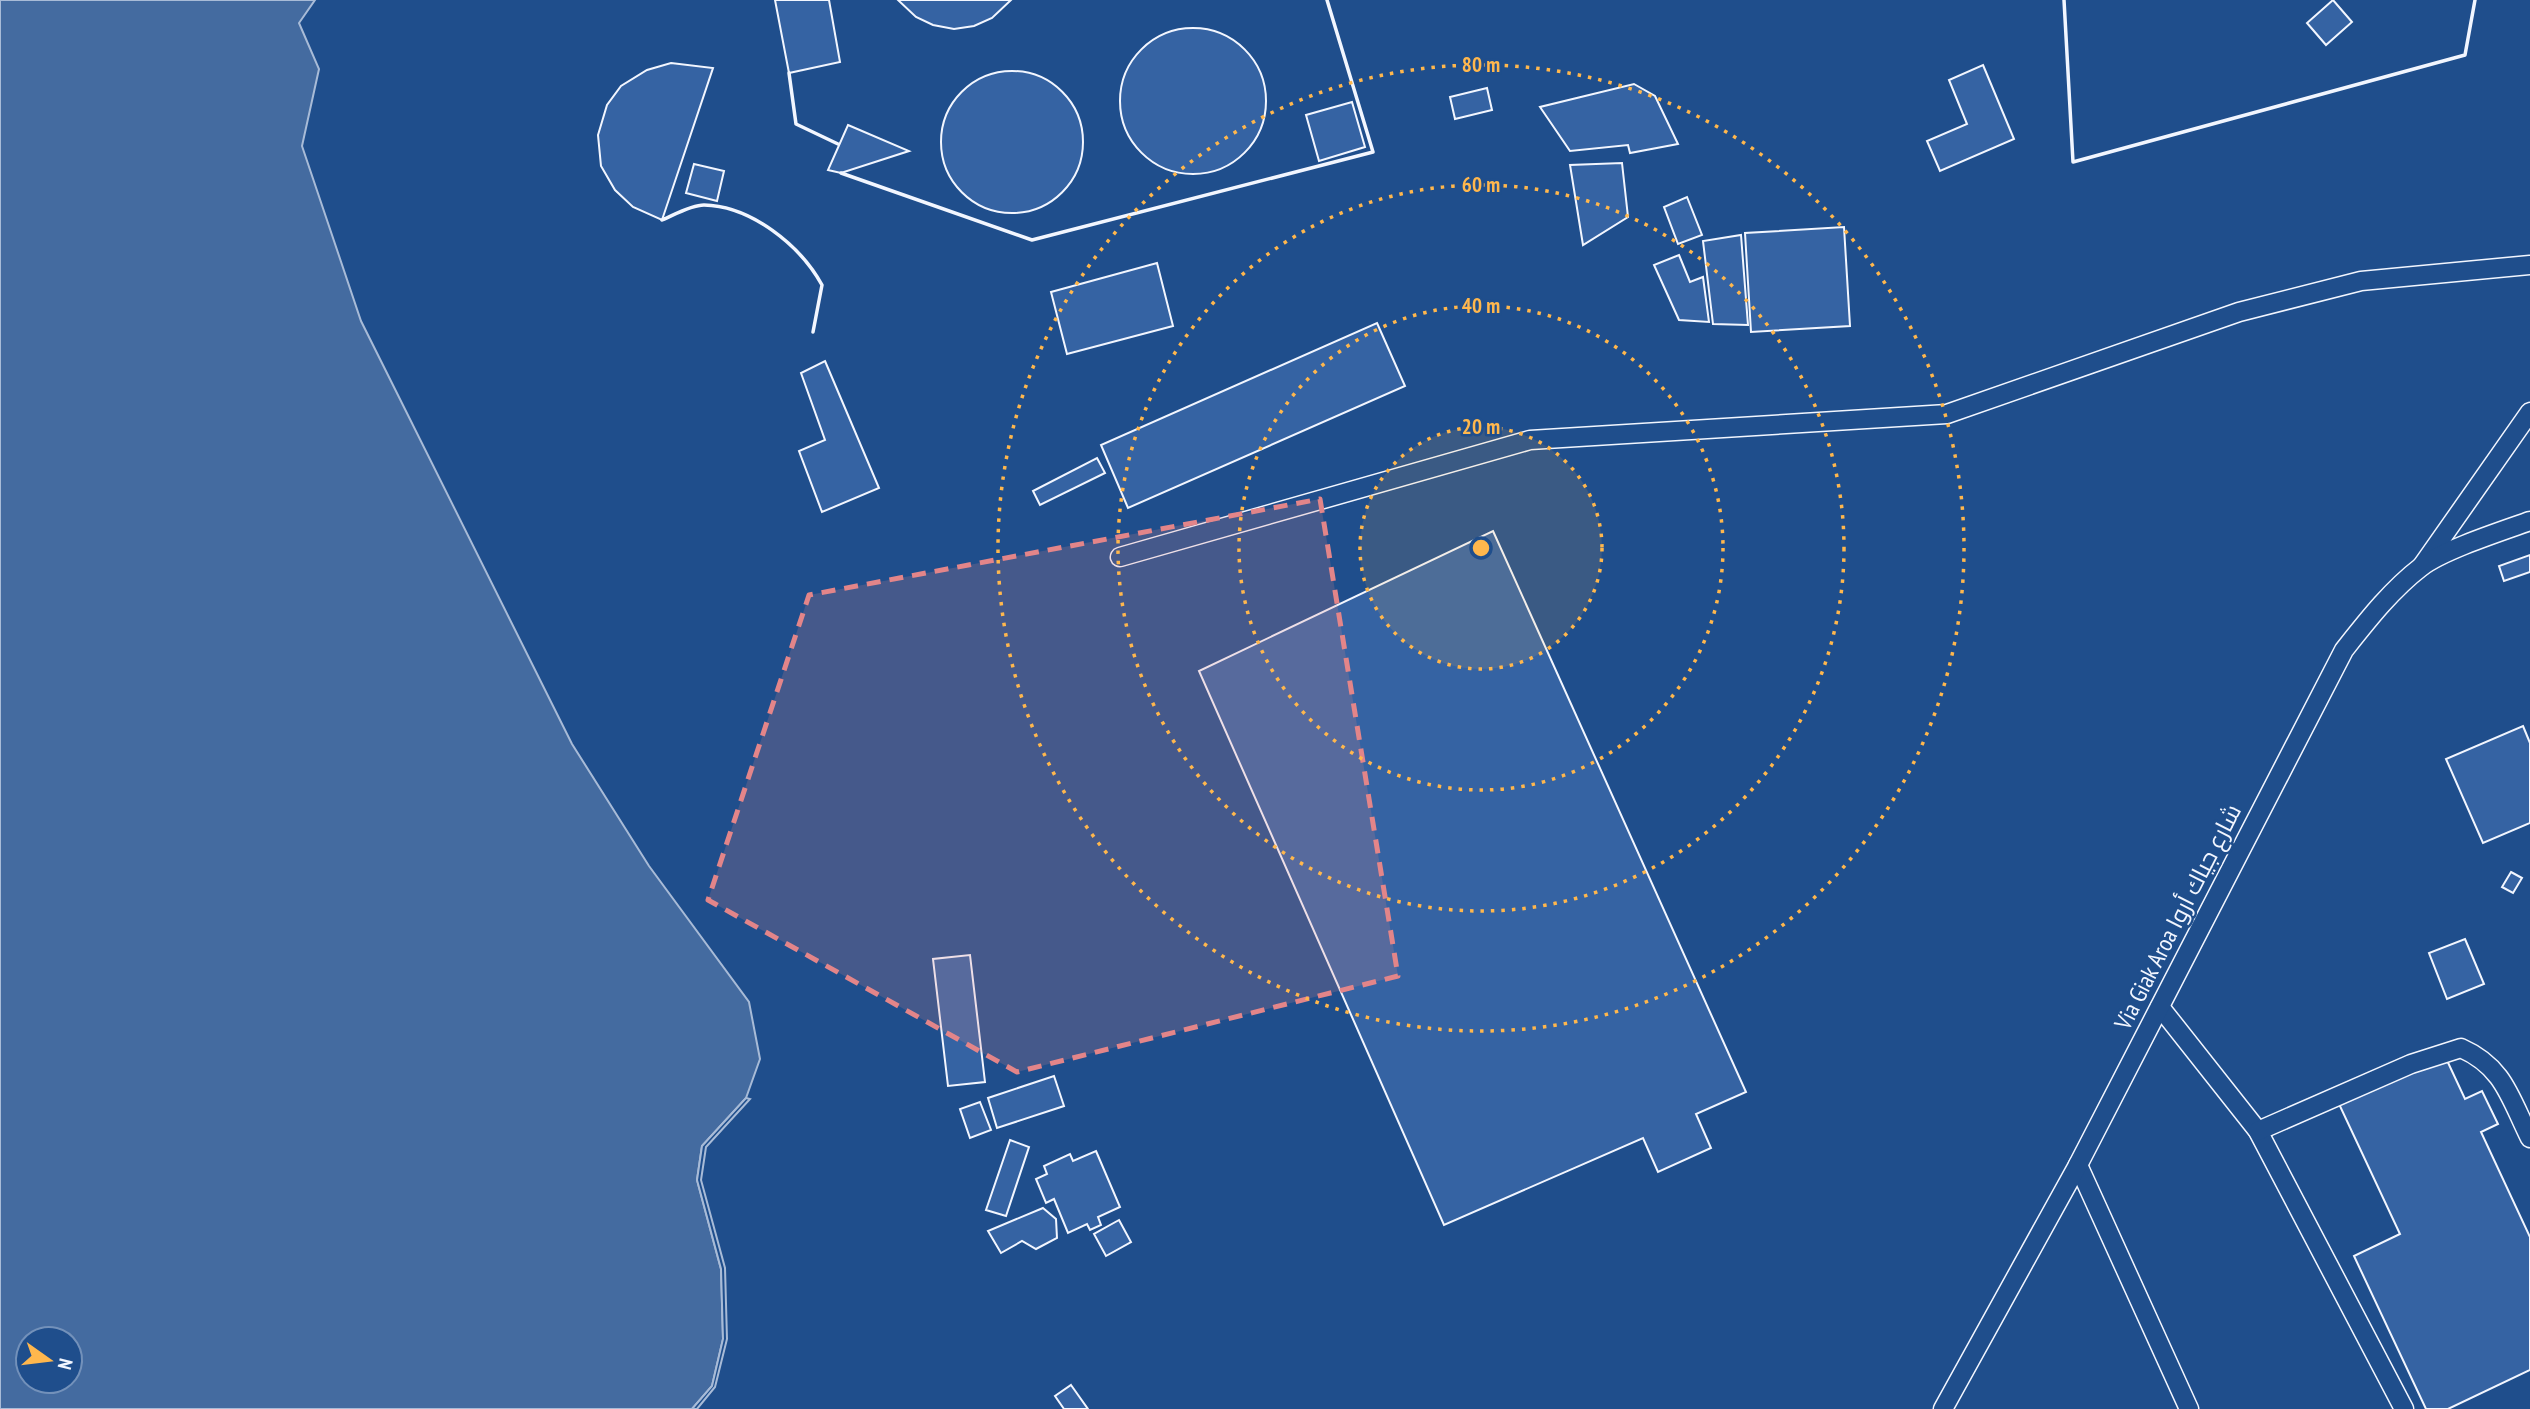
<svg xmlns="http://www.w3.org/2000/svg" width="2530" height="1409" font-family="'PT Sans Narrow',Cairo,sans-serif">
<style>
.water{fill:#446ba0;stroke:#a8bbd7;stroke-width:2;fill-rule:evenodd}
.pier{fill:#1f4e8c;stroke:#a8bbd7;stroke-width:2}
.building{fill:#3563a3;stroke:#f2f6ff;stroke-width:2}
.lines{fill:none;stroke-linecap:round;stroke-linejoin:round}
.lane-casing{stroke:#f2f6ff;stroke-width:21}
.lane{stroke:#1f4e8c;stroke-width:18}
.wall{stroke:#f2f6ff;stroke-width:3.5}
.marked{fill:#e38589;fill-opacity:0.2;stroke:#e38589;stroke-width:5;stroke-dasharray:14 9;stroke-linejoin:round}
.ring{fill:none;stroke:#ffb74d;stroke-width:3.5;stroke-dasharray:3.5 7}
.labels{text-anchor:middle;stroke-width:5;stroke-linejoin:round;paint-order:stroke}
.street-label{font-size:24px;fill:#f2f6ff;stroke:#1f4e8c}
.centre{fill:#ffb74d;stroke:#1f4e8c;stroke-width:3.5}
.ring-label{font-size:21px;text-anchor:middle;font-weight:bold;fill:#ffb74d;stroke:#1f4e8c;stroke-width:5;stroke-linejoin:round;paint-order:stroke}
</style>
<rect width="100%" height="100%" fill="#1f4e8c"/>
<path class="water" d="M0,0H315L299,23L319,69L302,146L361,321L572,744L649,866L749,1002L760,1059L746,1098L702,1146L697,1180L721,1269L723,1339L712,1386L692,1409H0ZM28,1339H70V1381H28Z"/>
<polygon class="pier" points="746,1098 750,1099 706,1147 701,1180 725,1268 727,1339 715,1387 697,1409 692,1409 712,1386 723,1339 721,1269 697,1180 702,1146"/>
<g class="building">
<polygon points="775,0 829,0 840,62 789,73"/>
<polygon points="898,0 1011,0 992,18 974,26 954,29 933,25 916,17"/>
<polygon points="2333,0 2352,22 2326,45 2307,23"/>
<circle cx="1193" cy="101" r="73"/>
<polygon points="671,63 713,68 662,220 633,207 615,190 601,166 598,135 607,105 621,86 647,70"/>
<polygon points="1983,65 2014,139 1940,171 1927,141 1967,124 1949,80"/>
<circle cx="1012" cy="142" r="71"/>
<polygon points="1634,84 1655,96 1678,144 1630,153 1628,145 1570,151 1540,107"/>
<polygon points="1487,88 1492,110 1455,119 1450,97"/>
<polygon points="1352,102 1365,147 1319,161 1306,115"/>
<polygon points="848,125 909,151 841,173 828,170"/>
<polygon points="1622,163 1628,217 1583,245 1570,165"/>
<polygon points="694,164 724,171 717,201 686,193"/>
<polygon points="1687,197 1702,235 1678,244 1664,207"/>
<polygon points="1844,227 1850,326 1751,332 1745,233"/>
<polygon points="1741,235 1748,325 1713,324 1703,241"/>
<polygon points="1679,255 1690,282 1703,277 1709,322 1679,320 1654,265"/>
<polygon points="1157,263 1173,326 1067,354 1051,292"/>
<polygon points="1377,323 1405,386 1128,508 1101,445"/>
<polygon points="825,361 879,488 822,512 799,451 825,440 801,373"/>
<polygon points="1097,458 1105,473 1040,505 1033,491"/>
<polygon points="1493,531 1746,1092 1696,1114 1711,1148 1658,1172 1643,1138 1444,1225 1199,671"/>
<polygon points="2530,555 2530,572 2504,581 2499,566"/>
<polygon points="2523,726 2530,743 2530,823 2483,843 2446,759"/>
<polygon points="2511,872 2522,878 2513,893 2502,887"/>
<polygon points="2465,939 2484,984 2447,999 2429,953"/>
<polygon points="970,955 985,1082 948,1086 933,959"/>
<polygon points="2444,1054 2465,1099 2482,1091 2498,1124 2481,1132 2530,1237 2530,1370 2448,1409 2426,1409 2354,1256 2400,1234 2339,1104"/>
<polygon points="1054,1076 1064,1106 997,1128 988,1098"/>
<polygon points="980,1102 991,1130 970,1138 960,1109"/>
<polygon points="1010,1140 1029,1147 1006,1216 986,1210"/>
<polygon points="1096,1151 1120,1207 1098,1217 1101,1225 1090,1230 1087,1224 1068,1233 1054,1199 1046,1203 1036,1179 1047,1174 1044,1166 1070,1154 1073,1161"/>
<polygon points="1043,1208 1056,1219 1057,1238 1036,1249 1022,1241 1001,1253 988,1231"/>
<polygon points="1119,1220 1131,1242 1106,1256 1094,1234"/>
<polygon points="1071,1385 1088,1409 1064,1409 1055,1396"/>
</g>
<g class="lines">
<g class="lane-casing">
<g id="lane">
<polyline points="1120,557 1530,440 1947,414 2239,312 2361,281 2530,265"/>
<polyline points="2422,566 2530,412"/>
<polyline points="2160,1007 2258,1131 2404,1409"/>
<path d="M2258,1131L2411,1064L2461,1048C2504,1067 2510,1098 2530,1138"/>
<polyline points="2078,1165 2189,1409"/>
<path d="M1943,1409L2078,1165L2344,650C2367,621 2391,590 2421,567C2443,550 2502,531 2530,521"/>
</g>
</g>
<use href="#lane" class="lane"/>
<g class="wall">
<polyline points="2064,0 2073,162 2465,55 2475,0"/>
<polyline points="789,73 796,124 838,144"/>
<polyline points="841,173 1032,240 1373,152 1327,0"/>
<path d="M662,220C674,215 691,205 704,205C751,206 800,245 822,285L813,332"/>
</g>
</g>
<path class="marked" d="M1320,499L1398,976L1017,1072L708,900L809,595Z"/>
<circle cx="1481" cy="548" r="121" fill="#ffb74d" fill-opacity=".12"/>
<g class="ring">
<circle cx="1481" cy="548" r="121"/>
<circle cx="1481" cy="548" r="242"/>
<circle cx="1481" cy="548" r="363"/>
<circle cx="1481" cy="548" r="483"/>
</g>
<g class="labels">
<g class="street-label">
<text transform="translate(2178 917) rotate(-63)" y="8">Via Giak Aroa شارع جياك أروا</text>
</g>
</g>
<circle cx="1481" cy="548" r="10" class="centre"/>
<g class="ring-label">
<text x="1481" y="72">80 m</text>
<text x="1481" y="192">60 m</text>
<text x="1481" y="313">40 m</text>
<text x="1481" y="434">20 m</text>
</g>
<g transform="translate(49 1360) rotate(104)"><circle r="33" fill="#1f4e8c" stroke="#7391ba" stroke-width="2"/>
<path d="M0-5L12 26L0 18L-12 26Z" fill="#ffb74d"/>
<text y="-10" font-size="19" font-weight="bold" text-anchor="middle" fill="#f2f6ff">N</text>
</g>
</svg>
